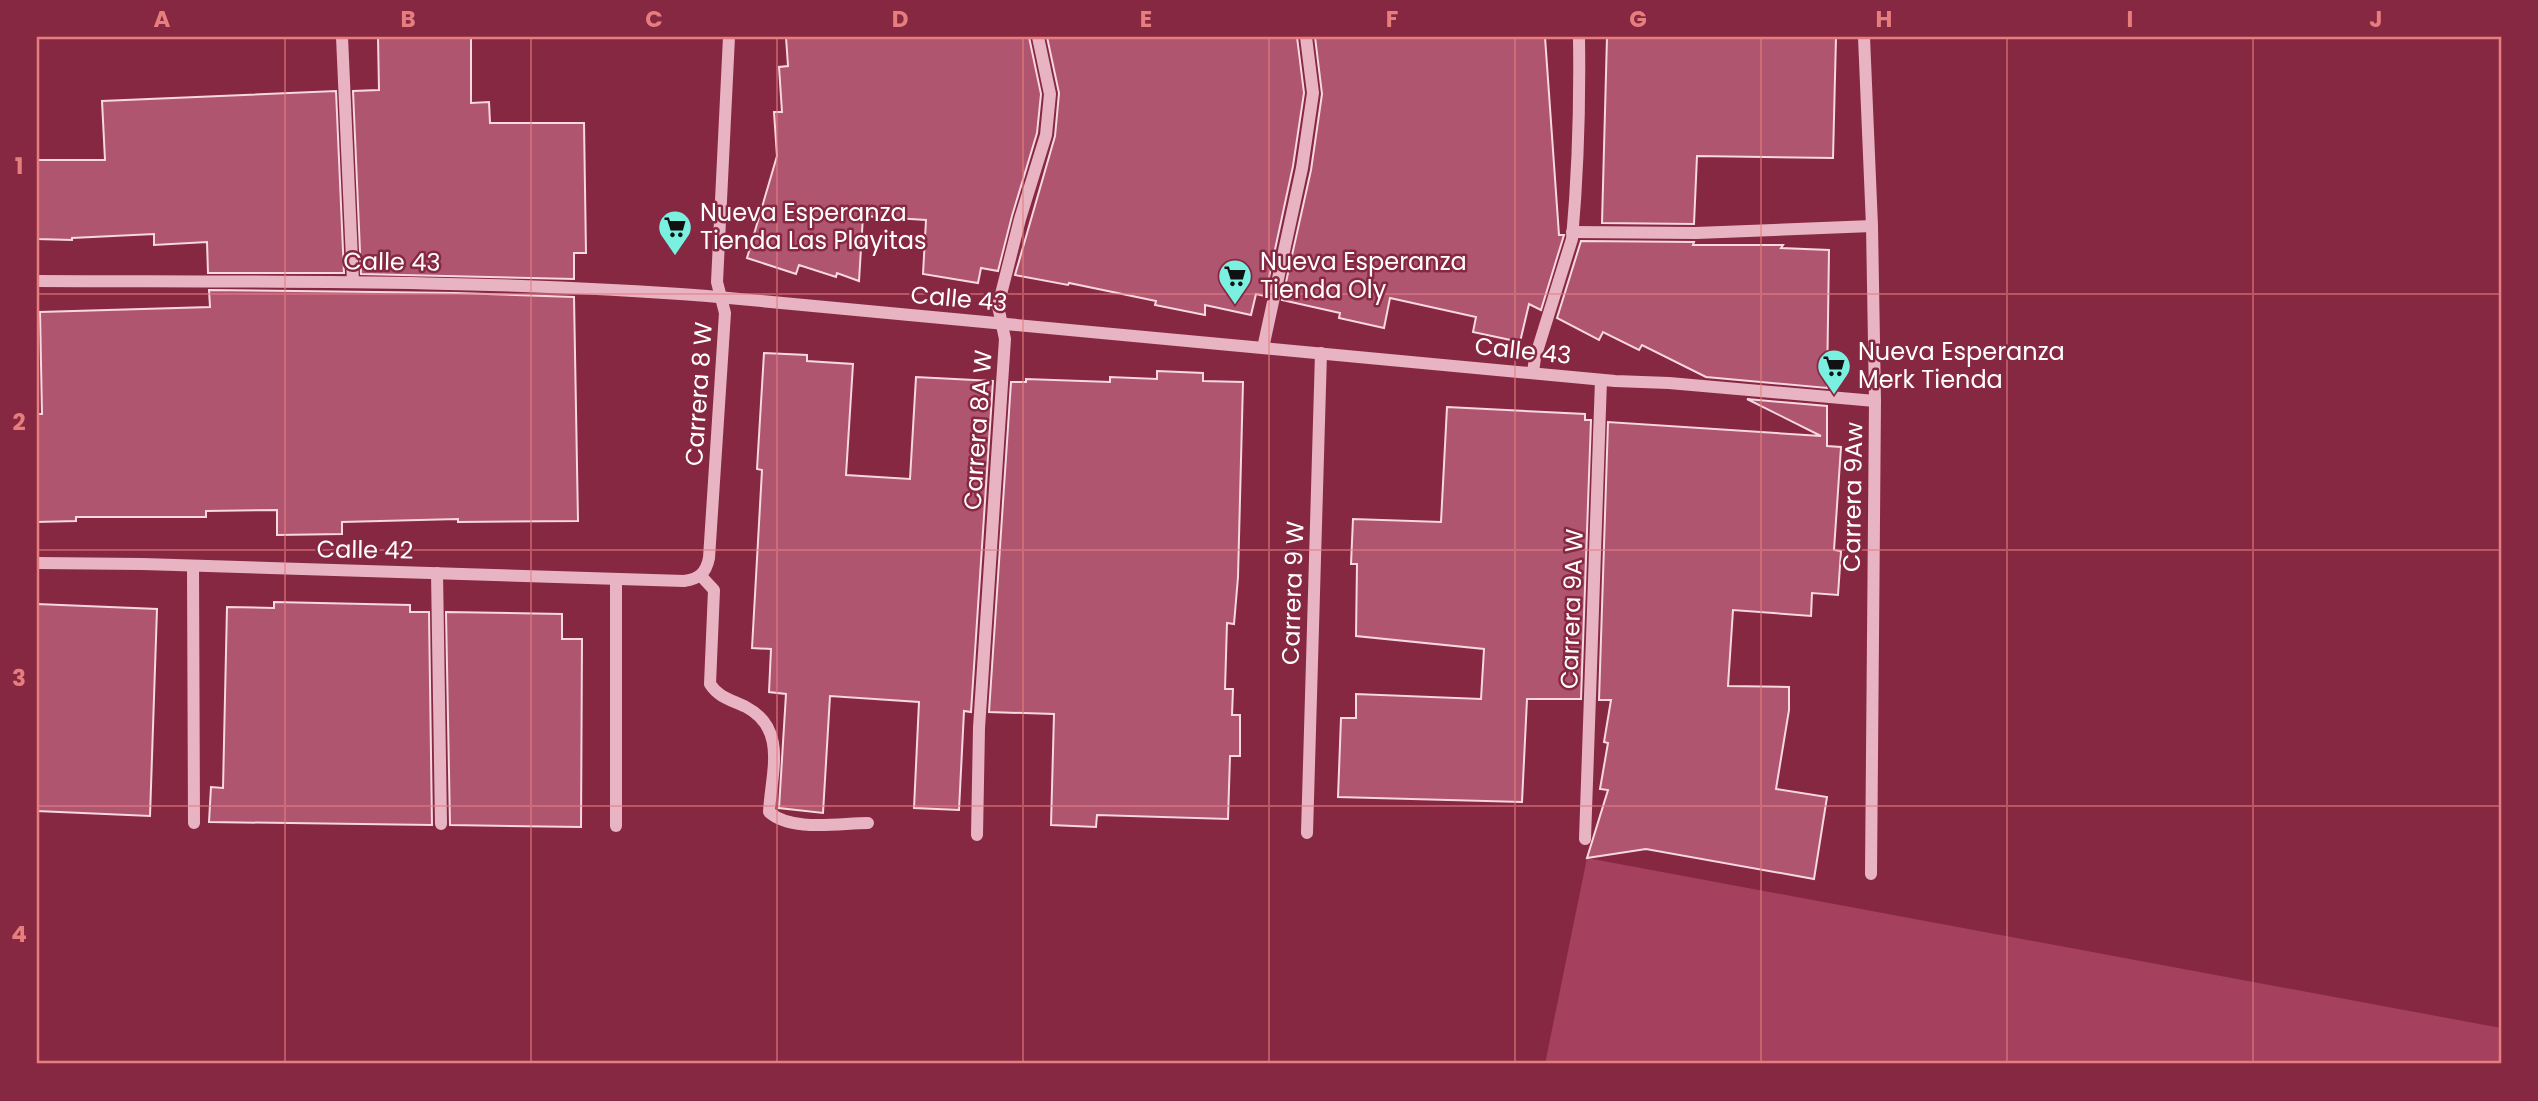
<svg xmlns="http://www.w3.org/2000/svg" width="2538" height="1101" font-family="Poppins,sans-serif">
<style>
.green{fill:#a5405e}
.building{fill:#b0556f;stroke:#f7d7e1;stroke-width:2}
.lines{fill:none;stroke-linecap:round;stroke-linejoin:round}
.minor{stroke:#e8b4c4;stroke-width:12}
.grid{fill:none;stroke:#e67e7e;stroke-width:2;stroke-opacity:0.55}
.labels{text-anchor:middle;stroke-width:5;stroke-linejoin:round;paint-order:stroke}
.poi-label{font-size:24px;fill:#fff;stroke:#872843;text-anchor:start}
.street-label{font-size:24px;fill:#fff;stroke:#872843}
.neatline{fill:none;stroke:#e67e7e;stroke-width:2.5}
.grid-label{font-size:23px;text-anchor:middle;font-weight:bold;fill:#e67e7e}
</style>
<rect width="100%" height="100%" fill="#872843"/>
<polygon class="green" points="1587,858 2501,1028 2501,1064 1545,1064"/>
<g class="building">
<polygon points="378,37 471,37 471,103 489,102 490,123 584,123 586,253 574,253 574,279 361,274 353,91 379,90"/>
<polygon points="786,37 1029,37 1041,94 1037,133 1012,216 998,271 981,268 978,283 923,274 926,220 863,216 859,281 837,273 836,277 799,265 796,274 747,258 777,156 774,112 782,112 779,67 788,66"/>
<polygon points="1047,37 1297,37 1304,93 1293,166 1265,296 1256,294 1251,315 1205,305 1205,315 1155,305 1156,301 1069,283 1068,285 1015,275 1055,136 1059,93"/>
<polygon points="1315,37 1545,37 1559,235 1564,235 1541,310 1529,304 1520,342 1473,332 1476,317 1390,298 1384,328 1339,318 1340,313 1282,300 1311,170 1322,94"/>
<polygon points="1607,37 1836,37 1833,158 1697,156 1694,224 1602,223"/>
<polygon points="336,91 344,273 208,273 207,242 154,245 154,234 72,238 72,240 37,239 37,160 105,160 102,101"/>
<polygon points="1581,241 1694,242 1693,245 1783,245 1781,248 1829,250 1827,388 1706,377 1642,345 1639,350 1603,332 1599,340 1557,318"/>
<polygon points="209,290 456,293 574,297 578,521 458,522 458,519 342,522 342,534 277,535 277,510 206,511 206,517 76,517 76,521 37,522 37,414 42,414 40,312 210,307"/>
<polygon points="764,353 807,355 807,361 853,364 846,475 910,479 916,377 993,381 971,712 964,711 959,810 914,808 919,702 830,696 823,813 779,808 786,694 769,692 771,649 752,648 762,470 757,469"/>
<polygon points="1157,371 1203,373 1203,381 1243,382 1238,577 1234,624 1227,623 1225,689 1233,689 1232,715 1240,715 1240,756 1230,756 1228,819 1097,815 1096,827 1051,825 1054,714 989,712 1011,382 1026,382 1026,379 1110,382 1110,377 1157,379"/>
<polygon points="1747,399 1827,406 1827,446 1841,447 1834,550 1841,551 1838,595 1812,593 1811,616 1733,610 1728,686 1789,687 1789,710 1776,789 1827,797 1814,879 1646,849 1587,858 1608,790 1600,789 1608,743 1604,742 1611,700 1599,700 1608,422 1821,436"/>
<polygon points="1447,407 1585,414 1585,420 1591,420 1581,699 1527,699 1522,802 1338,797 1341,718 1356,718 1356,694 1481,699 1484,649 1356,636 1357,564 1351,564 1353,519 1441,522"/>
<polygon points="274,602 410,605 410,612 429,612 432,825 209,822 211,787 223,788 227,607 274,608"/>
<polygon points="37,604 157,609 150,816 37,811"/>
<polygon points="446,612 562,614 562,639 582,639 581,827 450,825"/>
</g>
<g class="lines">
<g class="minor">
<polyline points="342,37 353,282"/>
<polyline points="1864,37 1872,226 1875,401 1871,874"/>
<polyline points="1572,232 1696,233 1872,226"/>
<path d="M37,281C260,282 484,279 707,296L1615,381L1669,383L1875,401"/>
<polyline points="1263,348 1302,168 1313,93 1306,37"/>
<path d="M1533,372L1535,358L1572,239C1578,172 1580,104 1579,37"/>
<path d="M37,563L143,564L684,581C699,579 706,573 709,558L725,313L717,282L729,37"/>
<polyline points="193,566 194,823"/>
<polyline points="437,573 441,824"/>
<path d="M701,576L714,590L710,684C719,698 732,700 746,707C788,729 771,773 769,812C791,832 839,823 868,823"/>
<polyline points="616,826 616,579"/>
<polyline points="1307,833 1321,353"/>
<polyline points="977,835 979,728 1005,339 998,306 1020,219 1046,135 1050,94 1038,37"/>
<polyline points="1585,839 1601,380"/>
</g>
</g>
<path class="grid" d="M285,37V1064M531,37V1064M777,37V1064M1023,37V1064M1269,37V1064M1515,37V1064M1761,37V1064M2007,37V1064M2253,37V1064M37,294H2501M37,550H2501M37,806H2501"/>
<defs>
<g id="supermarket-pin" transform="scale(1.75)"><path d="M0 17L-7.5 6A9.5 9.5 0 1 1 7.5 6Z" fill="#7af0e0" stroke="#872843"/><path d="M-6-5.5h2.5l.6 2H6L4.5 2H-2.5L-4.4-4H-6ZM-1.5 3.2a1.3 1.3 0 1 0 .1 0ZM3 3.2a1.3 1.3 0 1 0 .1 0Z" fill="#111"/></g>
</defs>
<g fill-rule="evenodd">
<use href="#supermarket-pin" x="675" y="227"/>
<use href="#supermarket-pin" x="1235" y="276"/>
<use href="#supermarket-pin" x="1834" y="366"/>
</g>
<g class="labels">
<g class="poi-label">
<text x="700" y="221">Nueva Esperanza<tspan x="700" dy="28">Tienda Las Playitas</tspan></text>
<text x="1260" y="270">Nueva Esperanza<tspan x="1260" dy="28">Tienda Oly</tspan></text>
<text x="1858" y="360">Nueva Esperanza<tspan x="1858" dy="28">Merk Tienda</tspan></text>
</g>
<g class="street-label">
<text transform="translate(392 262) rotate(1)" y="8">Calle 43</text>
<text transform="translate(959 299) rotate(5)" y="8">Calle 43</text>
<text transform="translate(1523 351) rotate(6)" y="8">Calle 43</text>
<text transform="translate(699 394) rotate(-86)" y="8">Carrera 8 W</text>
<text transform="translate(978 430) rotate(-86)" y="8">Carrera 8A W</text>
<text transform="translate(1853 497) rotate(-89)" y="8">Carrera 9Aw</text>
<text transform="translate(365 550) rotate(1)" y="8">Calle 42</text>
<text transform="translate(1293 593) rotate(-88)" y="8">Carrera 9 W</text>
<text transform="translate(1572 609) rotate(-88)" y="8">Carrera 9A W</text>
</g>
</g>
<rect width="2538" height="1101" fill="none" stroke="#872843" stroke-width="77"/>
<rect x="38" y="38" width="2462" height="1024" class="neatline"/>
<g class="grid-label">
<text x="162" y="27">A</text>
<text x="408" y="27">B</text>
<text x="654" y="27">C</text>
<text x="900" y="27">D</text>
<text x="1146" y="27">E</text>
<text x="1392" y="27">F</text>
<text x="1638" y="27">G</text>
<text x="1884" y="27">H</text>
<text x="2130" y="27">I</text>
<text x="2376" y="27">J</text>
<text x="19" y="174">1</text>
<text x="19" y="430">2</text>
<text x="19" y="686">3</text>
<text x="19" y="942">4</text>
</g>
</svg>
